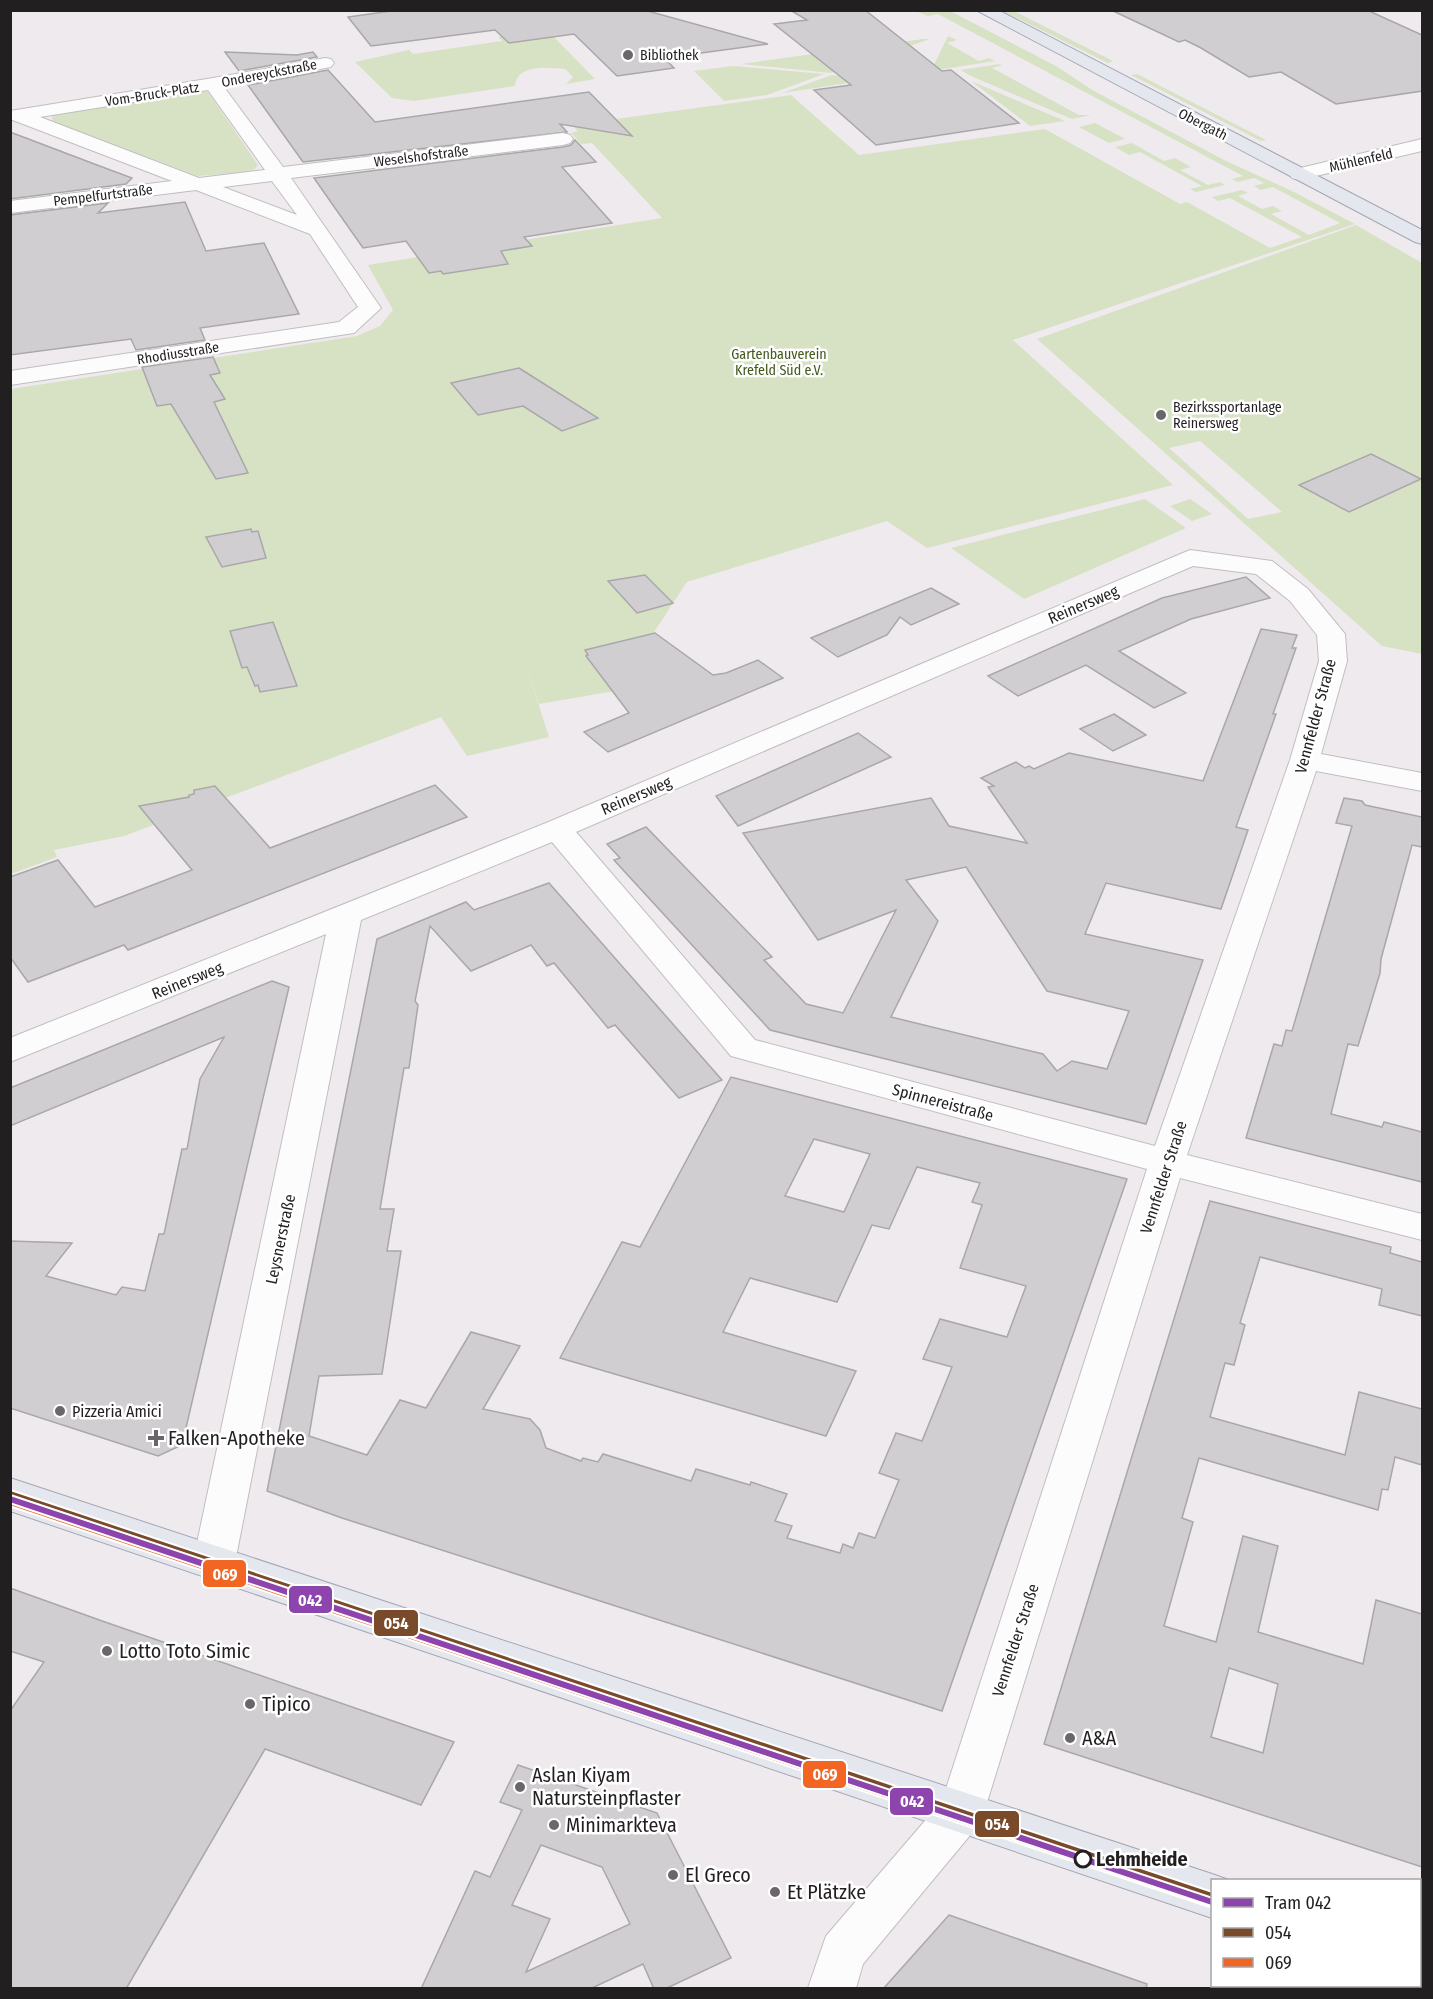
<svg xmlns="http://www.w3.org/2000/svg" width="1433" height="1999" font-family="'Fira Sans Condensed',sans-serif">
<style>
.green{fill:#d7e2c4;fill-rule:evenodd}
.building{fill:#d1ced1;stroke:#a9a7aa;stroke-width:1.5;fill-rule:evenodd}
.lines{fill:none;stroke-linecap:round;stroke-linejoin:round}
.minor-casing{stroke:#c1bec1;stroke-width:2}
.major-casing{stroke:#a4a6b5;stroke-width:2}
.minor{fill:#fdfcfc;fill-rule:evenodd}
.major{fill:#e5e7ef;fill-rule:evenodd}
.bus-1-casing{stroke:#fff;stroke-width:10}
.bus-2-casing{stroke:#fff;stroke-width:10}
.bus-1{stroke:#7a4b2a;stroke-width:6}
.bus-2{stroke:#f26522;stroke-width:6}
.tram-1-casing{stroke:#fff;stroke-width:10}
.tram-1{stroke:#8e44ad;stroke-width:6}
.poi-dot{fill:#6a6669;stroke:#fff;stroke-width:2}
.stop-dot{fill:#fff;stroke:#221f21;stroke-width:3}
.labels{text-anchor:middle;stroke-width:5;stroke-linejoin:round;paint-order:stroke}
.far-poi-label{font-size:14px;fill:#221f21;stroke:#fff;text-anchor:start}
.far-street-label{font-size:14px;fill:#221f21;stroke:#fff}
.far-park-label{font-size:14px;fill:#43591c;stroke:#fff}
.street-label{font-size:16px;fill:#221f21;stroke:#fff}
.poi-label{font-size:16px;fill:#221f21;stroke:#fff;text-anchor:start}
.near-poi-label{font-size:20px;fill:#221f21;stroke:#fff;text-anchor:start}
.near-stop-label{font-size:20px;font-weight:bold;fill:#221f21;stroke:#fff;text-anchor:start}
.line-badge{stroke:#fff;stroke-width:2}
.badge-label{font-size:16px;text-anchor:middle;font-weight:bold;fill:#fff}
</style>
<rect width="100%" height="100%" fill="#efeaee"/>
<g class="green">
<polygon points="915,11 950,11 1056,66 1094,91 1226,161 1296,193 1355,224 1013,340 1173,485 927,548 887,521 687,582 654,632 696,662 632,688 539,704 523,655 549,737 467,756 441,717 124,836 54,850 57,857 11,874 11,389 357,336 380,326 393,310 368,265 662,218 592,143 581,144 571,133 578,131 572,125 791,95 859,155 1045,129 1180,204 1187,202 1270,248 1302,237 1230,198 1218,201 1212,197 1242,190 1248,193 1238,196 1262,209 1273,206 1282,211 1271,214 1309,235 1340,223 1273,187 1261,190 1254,186 1264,183 1254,178 1237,182 1232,179 1243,176 938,14 928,16"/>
<polygon points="1003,11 1014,11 1113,61 1108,63"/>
<path d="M547,30L595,79L566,84L573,77L565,69C548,68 518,63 515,86L414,101L392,98L355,62L409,50L413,54L502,41L498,37Z"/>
<polygon points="948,36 957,40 947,43 979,61 989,58 995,61 931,71"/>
<polygon points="923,39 930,39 831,73 741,64"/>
<polygon points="1000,64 1002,65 992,68 1079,115 1091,115 1072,119 973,77 960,70"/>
<polygon points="733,66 824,74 767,95 724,101 694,71"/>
<polygon points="1137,74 1266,140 1261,141 1131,75"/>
<polygon points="832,75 875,79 782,93"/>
<polygon points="971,81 1065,121 1030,126"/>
<polygon points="203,91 208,92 258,165 255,169 246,172 198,176 53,122 52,117 54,114"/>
<polygon points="1095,123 1125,139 1109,143 1079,127"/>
<polygon points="1132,143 1164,161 1175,158 1191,167 1180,170 1208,185 1220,182 1225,185 1196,192 1190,189 1202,186 1140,152 1129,155 1115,147"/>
<path d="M1356,225L1422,263V654L1382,646L1037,339ZM1200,441L1282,512L1248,519L1169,448Z"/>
<polygon points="1145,499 1186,528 1024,599 951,548"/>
<polygon points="1190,499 1212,514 1192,521 1170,506"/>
</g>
<g class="building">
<polygon points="398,10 644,10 768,44 664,58 674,68 617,76 574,34 509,43 495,30 371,46 348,17"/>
<polygon points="790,10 865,10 942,71 951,70 1019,123 876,145 814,90 851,85 774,24 807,20"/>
<polygon points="1111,10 1367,10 1422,35 1422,91 1336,104 1281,72 1249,77 1201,48 1185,40 1179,42"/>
<polygon points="225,52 297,55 313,52 317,57 239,71"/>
<polygon points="328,70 375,122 589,92 632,136 560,124 567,132 303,162 248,85"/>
<polygon points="10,132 97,165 132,178 126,184 10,199"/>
<polygon points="575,140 596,162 562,167 612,223 524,237 532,246 501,251 508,264 443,274 441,271 429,273 406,241 363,248 314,178 563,147 571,145"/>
<polygon points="185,202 206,251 264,243 299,314 200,328 205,340 136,350 131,339 10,355 10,215 108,203 98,213"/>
<polygon points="213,357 220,373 210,375 225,399 214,402 248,473 216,479 171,404 157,406 142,367"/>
<polygon points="519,368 598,418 562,431 523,406 478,415 451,383"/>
<polygon points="1371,454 1421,479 1349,512 1299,485"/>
<polygon points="251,529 252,532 258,531 266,558 222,567 206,537"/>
<polygon points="645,575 673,603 637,613 608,581"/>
<polygon points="1246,577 1270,598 1191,619 1119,651 1186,693 1154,708 1086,665 1018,696 988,676 1162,598"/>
<polygon points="931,588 959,604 911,625 900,617 887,635 838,657 811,638"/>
<polygon points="273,622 297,686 260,692 258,685 255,686 247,667 242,668 230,631"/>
<path d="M1261,629L1297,635L1292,648H1296L1273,714H1276L1236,827L1248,830L1221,909L1106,883L1085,934L1203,960L1146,1124L770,1030L614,860L620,858L607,844L646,827L772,957L764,960L806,1004L843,1013L896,910L818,940L743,833L931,798L949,826L1027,843L988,787L994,786L981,778L1016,762L1025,768L1029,766L1034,769L1069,753L1203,781ZM966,867L1047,991L1129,1011L1107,1069L1072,1061L1057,1071L1043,1054L891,1017L938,921L906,880Z"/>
<polygon points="655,633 713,675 726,673 758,660 783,678 608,752 584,732 629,713 586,656 588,655 585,650"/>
<polygon points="1114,714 1146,735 1113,751 1080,729"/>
<polygon points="858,733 891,757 738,826 716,796"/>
<polygon points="435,785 467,817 128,950 124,945 28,982 10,957 10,877 58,860 95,907 192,870 139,806 189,797 189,795 194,794 194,790 215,786 270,848"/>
<polygon points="1344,798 1362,801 1365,805 1422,817 1422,847 1412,845 1381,959 1380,973 1358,1046 1348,1044 1331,1114 1382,1127 1384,1122 1422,1132 1422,1182 1246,1138 1274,1044 1282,1046 1286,1030 1292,1031 1330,901 1352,826 1336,823"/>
<path d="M549,883L722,1080L679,1098L615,1025L608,1028L554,963L547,966L531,945L471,971L430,926L415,1001L418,1005L409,1068H404L380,1209H394L387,1251H401L382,1374L319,1376L309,1436L367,1455L400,1400L426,1408L471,1332L520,1346L483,1409L530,1419L540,1430L546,1448L581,1461L583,1458L598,1462L603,1454L691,1481L696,1469L750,1485L751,1482L787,1494L775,1521L792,1526L787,1538L840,1553L843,1544L853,1548L859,1533L875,1538L899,1480L879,1473L896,1433L922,1441L952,1367L923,1359L940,1319L1007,1337L1026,1286L960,1268L982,1205L972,1202L980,1183L917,1167L889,1229L872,1225L837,1302L750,1278L723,1332L856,1371L826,1436L560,1358L622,1242L640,1247L731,1077L1127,1179L942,1711L342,1518L267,1491L377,939L466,902L474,910ZM814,1139L870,1154L844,1212L785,1196Z"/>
<polygon points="272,981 289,987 182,1445 158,1456 10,1408 10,1241 72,1243 46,1276 116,1295 122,1287 145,1291 159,1234 164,1234 182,1149 187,1149 200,1079 224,1037 10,1126 10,1088"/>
<path d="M1210,1201L1391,1247L1390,1253L1422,1262V1316L1379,1305L1382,1289L1260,1257L1240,1323L1245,1325L1234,1365L1225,1363L1210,1417L1345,1455L1359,1392L1422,1409V1465L1395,1457L1388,1490L1382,1489L1378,1510L1199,1458L1182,1518L1193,1522L1164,1626L1216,1642L1243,1536L1278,1546L1258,1632L1363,1664L1376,1600L1422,1614V1867L1044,1744ZM1229,1668L1278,1684L1263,1753L1211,1737Z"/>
<polygon points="10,1588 105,1622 454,1742 421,1805 265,1749 126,1989 10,1989 10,1711 44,1662 10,1651"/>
<path d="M518,1765L657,1813L731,1958L665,1989H654L643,1964L590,1989H421L475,1871L490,1877L522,1810L500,1802ZM541,1845L602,1867L630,1924L526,1972L550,1919L512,1905Z"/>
<polygon points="949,1915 1147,1984 1146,1989 883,1989"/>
</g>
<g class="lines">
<g class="minor-casing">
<g id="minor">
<path d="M325,58L331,59L334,63L331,67L224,87L283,167L563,133L570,135L573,139L570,143L563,145L291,178L381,308L354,333L10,385V371L339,322L358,307L310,234L196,190L10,213V201L172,181L10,119V111L213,78ZM208,90L265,170L199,178L40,117ZM272,181L297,215L223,187Z"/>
<polygon points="1422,139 1422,151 1299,180 1292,178 1289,174 1292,170"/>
<path d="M1190,550L1272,561L1308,589L1345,634L1347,661L1321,754L1422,773V791L1316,771L1187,1155L1422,1214V1240L1180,1178L984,1812L977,1827L863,1964L856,1988H808L826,1936L942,1801L1147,1169L731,1056L552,842L361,920L235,1562L229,1574L214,1580L199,1574L193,1562L326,934L10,1062V1038L546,823ZM1193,566L1256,574L1290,601L1317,635L1319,661L1290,760L1155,1146L755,1040L576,832Z"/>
</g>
</g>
<g class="major-casing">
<g id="major">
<polygon points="976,10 998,10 1422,230 1422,244 1415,242"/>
<polygon points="10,1478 1212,1874 1229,1880 1212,1880 1212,1918 10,1511"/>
<polygon points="1420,1943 1422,1944 1422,1988 1410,1986 1420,1986"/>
</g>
</g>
<use href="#minor" class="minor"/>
<use href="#major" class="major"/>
<g class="bus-1-casing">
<polyline id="bus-1" points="10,1494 1212,1896"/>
</g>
<g class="bus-2-casing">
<polyline id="bus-2" points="10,1502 1210,1903"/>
</g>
<use href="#bus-1" class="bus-1"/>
<use href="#bus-2" class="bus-2"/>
<g class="tram-1-casing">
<polyline id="tram-1" points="10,1499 1212,1902"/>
</g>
<use href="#tram-1" class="tram-1"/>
</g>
<g class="poi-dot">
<circle cx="628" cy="55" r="6"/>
<circle cx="1161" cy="415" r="6"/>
<circle cx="60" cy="1411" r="6"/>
<path d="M153 1429h6v6h6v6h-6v6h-6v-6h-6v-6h6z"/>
<circle cx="107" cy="1651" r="6"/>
<circle cx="250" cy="1704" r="6"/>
<circle cx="1070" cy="1738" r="6"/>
<circle cx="520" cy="1787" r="6"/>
<circle cx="554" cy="1825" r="6"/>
<circle cx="673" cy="1875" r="6"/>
<circle cx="775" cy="1892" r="6"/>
</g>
<circle class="stop-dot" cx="1083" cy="1859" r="8"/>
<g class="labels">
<g class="far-poi-label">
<text x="640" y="60">Bibliothek</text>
<text x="1173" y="412">Bezirkssportanlage<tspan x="1173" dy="16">Reinersweg</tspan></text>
</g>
<g class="far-street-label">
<text transform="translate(269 73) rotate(-11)" y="5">Ondereyckstraße</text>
<text transform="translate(152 94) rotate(-9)" y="5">Vom-Bruck-Platz</text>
<text transform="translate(1203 124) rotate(27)" y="5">Obergath</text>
<text transform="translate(421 156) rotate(-7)" y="5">Weselshofstraße</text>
<text transform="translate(1361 160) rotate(-13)" y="5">Mühlenfeld</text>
<text transform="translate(103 195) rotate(-7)" y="5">Pempelfurtstraße</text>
<text transform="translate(178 353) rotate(-9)" y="5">Rhodiusstraße</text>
</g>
<g class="far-park-label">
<text x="779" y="359">Gartenbauverein<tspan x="779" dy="16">Krefeld Süd e.V.</tspan></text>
</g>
<g class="street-label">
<text transform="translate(1083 604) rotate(-23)" y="6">Reinersweg</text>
<text transform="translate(1315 716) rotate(-75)" y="6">Vennfelder Straße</text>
<text transform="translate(636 795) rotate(-23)" y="6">Reinersweg</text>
<text transform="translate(187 980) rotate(-22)" y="6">Reinersweg</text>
<text transform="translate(943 1102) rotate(15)" y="6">Spinnereistraße</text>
<text transform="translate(1163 1177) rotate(-72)" y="6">Vennfelder Straße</text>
<text transform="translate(280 1239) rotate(-78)" y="6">Leysnerstraße</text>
<text transform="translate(1015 1640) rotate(-72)" y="6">Vennfelder Straße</text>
</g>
<g class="poi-label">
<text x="72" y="1417">Pizzeria Amici</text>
</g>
<g class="near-poi-label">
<text x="168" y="1445">Falken-Apotheke</text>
<text x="119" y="1658">Lotto Toto Simic</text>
<text x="262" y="1711">Tipico</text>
<text x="1082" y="1745">A&amp;A</text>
<text x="532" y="1782">Aslan Kiyam<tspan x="532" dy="23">Natursteinpflaster</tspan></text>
<text x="566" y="1832">Minimarkteva</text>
<text x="685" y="1882">El Greco</text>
<text x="787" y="1899">Et Plätzke</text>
</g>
<g class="near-stop-label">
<text x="1096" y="1866">Lehmheide</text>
</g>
</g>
<g class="line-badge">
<rect x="202" y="1559" width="45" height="29" rx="6" fill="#f26522"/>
<rect x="288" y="1585" width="45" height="29" rx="6" fill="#8e44ad"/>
<rect x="373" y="1609" width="46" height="28" rx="6" fill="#7a4b2a"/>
<rect x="802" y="1760" width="45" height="29" rx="6" fill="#f26522"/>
<rect x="889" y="1787" width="45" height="29" rx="6" fill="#8e44ad"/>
<rect x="974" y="1810" width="46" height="28" rx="6" fill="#7a4b2a"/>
</g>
<g class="badge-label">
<text x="225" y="1580">069</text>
<text x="310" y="1606">042</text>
<text x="396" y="1629">054</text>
<text x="825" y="1780">069</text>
<text x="912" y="1807">042</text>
<text x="997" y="1830">054</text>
</g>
<rect width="1433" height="1999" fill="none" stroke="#221f21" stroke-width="24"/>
<rect x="1211" y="1879" width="210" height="108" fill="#ffffff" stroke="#a7a5a6" stroke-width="1.5"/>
<rect x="1223" y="1898" width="30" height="9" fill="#8e44ad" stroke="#a7a5a6" stroke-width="1.5"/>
<text x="1265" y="1909" font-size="18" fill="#221f21">Tram 042</text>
<rect x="1223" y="1928" width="30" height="9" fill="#7a4b2a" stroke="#a7a5a6" stroke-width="1.5"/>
<text x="1265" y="1939" font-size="18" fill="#221f21">054</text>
<rect x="1223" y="1958" width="30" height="9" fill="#f26522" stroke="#a7a5a6" stroke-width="1.5"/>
<text x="1265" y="1969" font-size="18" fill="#221f21">069</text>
</svg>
